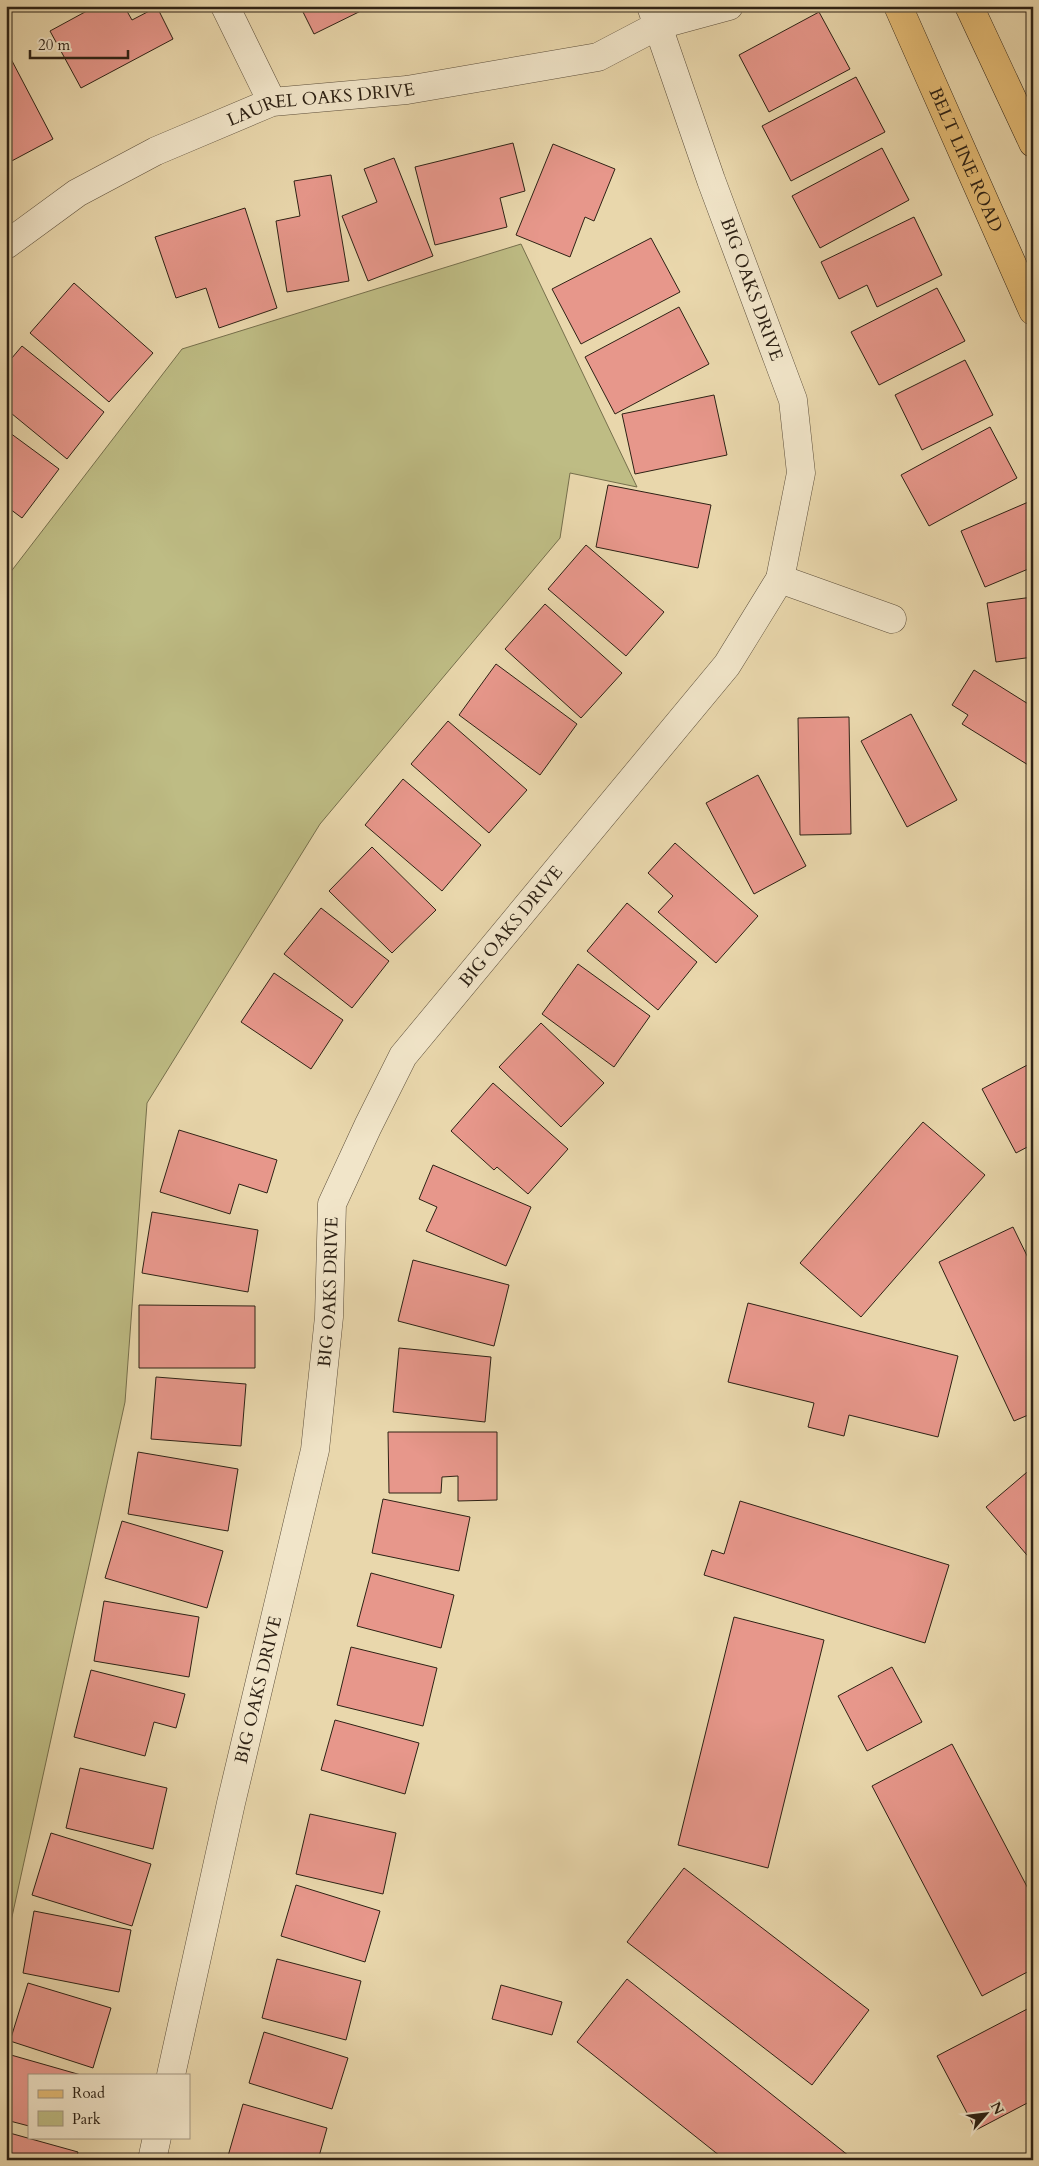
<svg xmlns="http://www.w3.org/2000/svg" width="1039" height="2166" font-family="Cardo,serif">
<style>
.green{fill:#bebc84;stroke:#766f4c}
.building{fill:#e7978b;stroke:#2e2215}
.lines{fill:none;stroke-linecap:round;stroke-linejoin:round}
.street-casing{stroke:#5d4f3b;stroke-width:29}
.primary-casing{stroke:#2e2215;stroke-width:29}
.street{stroke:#f1e5c9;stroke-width:28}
.primary{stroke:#e4bc76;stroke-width:28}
.labels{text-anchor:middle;stroke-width:5;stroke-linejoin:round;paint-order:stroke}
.street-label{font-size:18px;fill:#2e2215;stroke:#f1e5c9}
</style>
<rect width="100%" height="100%" fill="#e9d7ac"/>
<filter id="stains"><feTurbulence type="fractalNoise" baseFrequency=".004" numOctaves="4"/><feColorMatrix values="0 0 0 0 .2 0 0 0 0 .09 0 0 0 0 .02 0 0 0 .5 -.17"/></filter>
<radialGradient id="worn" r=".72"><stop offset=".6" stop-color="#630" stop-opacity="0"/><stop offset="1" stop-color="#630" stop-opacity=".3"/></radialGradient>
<polygon class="green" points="521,244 637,487 570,473 560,538 320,824 147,1103 125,1402 6,1944 6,578 182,349"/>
<g class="building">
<polygon points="96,6 124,6 132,20 157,7 173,39 81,88 50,31"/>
<polygon points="300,6 371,6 314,34"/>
<polygon points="819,12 850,69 769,112 739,55"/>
<polygon points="11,59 53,139 6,164 6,62"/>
<polygon points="856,77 885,132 791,181 762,126"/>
<polygon points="513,143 525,191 500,198 507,227 435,245 415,167"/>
<polygon points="553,144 615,169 594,221 585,217 570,257 516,235"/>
<polygon points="882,148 909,200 820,248 792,196"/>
<polygon points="394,158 433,256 368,281 342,216 377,202 364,169"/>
<polygon points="331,175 349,281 287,292 276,221 300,216 294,181"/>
<polygon points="245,208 277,308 219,328 206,288 176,298 155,237"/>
<polygon points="914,217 942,275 877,307 867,285 839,299 821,262"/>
<polygon points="651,238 680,292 581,344 552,289"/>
<polygon points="74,283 153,353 109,402 30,333"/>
<polygon points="937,288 965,341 879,385 851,332"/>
<polygon points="679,307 709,364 615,414 585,357"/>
<polygon points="22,346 104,412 67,459 6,409 6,365"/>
<polygon points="965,360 993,415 922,450 895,395"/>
<polygon points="714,395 727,455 635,474 622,414"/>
<polygon points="990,427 1017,478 929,526 901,475"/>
<polygon points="6,430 59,469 22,518 6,506"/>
<polygon points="608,485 711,505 698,568 596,547"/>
<polygon points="1033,500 1033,567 985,587 961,531"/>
<polygon points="586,545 664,612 626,656 548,589"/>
<polygon points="1033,597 1033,657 996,662 987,603"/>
<polygon points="545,604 622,673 581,718 505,649"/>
<polygon points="496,664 577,724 540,775 459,715"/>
<polygon points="974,670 1033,707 1033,768 962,724 968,715 952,705"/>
<polygon points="911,714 957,800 907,827 861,741"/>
<polygon points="849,717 851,834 800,835 798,718"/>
<polygon points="448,721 527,790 489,833 411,764"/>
<polygon points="758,775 806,866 754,894 706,803"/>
<polygon points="403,779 481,845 442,891 365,825"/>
<polygon points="675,843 758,916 716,963 658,912 673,896 648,873"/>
<polygon points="372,847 436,910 392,953 329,891"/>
<polygon points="627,903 697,962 658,1010 587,951"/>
<polygon points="321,908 389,961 352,1008 284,954"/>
<polygon points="578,964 650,1016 614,1067 542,1014"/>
<polygon points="274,973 343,1020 311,1069 241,1022"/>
<polygon points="541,1023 604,1083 561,1127 499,1067"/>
<polygon points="1033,1062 1033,1144 1016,1153 982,1089"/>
<polygon points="493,1083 568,1149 528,1194 497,1167 494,1170 451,1131"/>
<polygon points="923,1122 985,1175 861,1317 800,1263"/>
<polygon points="179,1130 277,1160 267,1193 239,1184 230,1214 160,1192"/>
<polygon points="433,1165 531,1207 506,1266 426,1231 437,1207 419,1199"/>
<polygon points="152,1212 258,1230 248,1292 142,1273"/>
<polygon points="1013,1227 1033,1268 1033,1413 1014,1421 939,1262"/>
<polygon points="413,1260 509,1285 494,1346 398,1321"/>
<polygon points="748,1303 958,1356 938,1437 849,1415 844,1436 808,1427 814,1403 728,1382"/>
<polygon points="139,1305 255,1306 255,1368 139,1368"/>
<polygon points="399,1348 491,1357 485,1422 393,1412"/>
<polygon points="156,1377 246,1384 241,1446 151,1439"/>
<polygon points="388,1432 497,1432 497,1500 458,1501 458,1476 442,1477 441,1493 389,1493"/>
<polygon points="138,1452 238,1469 228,1531 128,1514"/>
<polygon points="1033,1467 1033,1560 1032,1561 986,1507"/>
<polygon points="383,1499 470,1517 459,1571 372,1553"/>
<polygon points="740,1501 949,1565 925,1643 704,1575 712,1550 724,1554"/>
<polygon points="122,1521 223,1551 207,1608 105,1578"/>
<polygon points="371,1573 454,1595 441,1648 357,1626"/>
<polygon points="104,1601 199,1617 189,1677 94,1661"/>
<polygon points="734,1617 824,1640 768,1868 678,1845"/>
<polygon points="351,1647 437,1668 423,1726 337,1705"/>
<polygon points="892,1667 922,1722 867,1751 838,1696"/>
<polygon points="91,1670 185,1694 176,1728 154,1722 145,1756 74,1737"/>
<polygon points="335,1720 419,1743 405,1794 321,1770"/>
<polygon points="952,1744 1033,1898 1033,1969 982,1996 872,1786"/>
<polygon points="80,1768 167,1788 153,1849 66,1828"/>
<polygon points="310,1814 396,1833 383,1894 296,1874"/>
<polygon points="51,1833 151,1864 132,1926 32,1895"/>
<polygon points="684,1868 869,2010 812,2085 627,1942"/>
<polygon points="296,1885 380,1911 365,1962 281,1936"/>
<polygon points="34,1911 131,1930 119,1992 23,1973"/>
<polygon points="277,1959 361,1981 346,2040 262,2018"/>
<polygon points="627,1979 854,2160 725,2160 577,2042"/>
<polygon points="28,1983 111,2008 93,2068 10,2041"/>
<polygon points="501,1985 562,2002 552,2035 492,2019"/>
<polygon points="1033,2006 1033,2100 976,2130 937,2056"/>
<polygon points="264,2032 348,2058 332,2109 249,2083"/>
<polygon points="11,2055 81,2075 29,2075 29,2126 6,2120 6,2070"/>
<polygon points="243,2104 327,2128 318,2160 240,2160 228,2156"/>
<polygon points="6,2132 78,2152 76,2160 6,2160"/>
</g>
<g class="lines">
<g class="street-casing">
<g id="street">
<polyline points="225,6 272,102"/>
<path id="s1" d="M6,245L77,193L156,151L272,102L407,90L598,57L659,25L729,6"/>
<polyline points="780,579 892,619"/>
<path id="s2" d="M171,2075L231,1803L315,1450L329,1317L332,1204L368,1126L403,1056L727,665L780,579L801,473L793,400L711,180L651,6"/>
<polyline points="152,2160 157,2137"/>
</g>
</g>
<g class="primary-casing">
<g id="primary">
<path id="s3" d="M898,6L1033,311"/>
<polyline points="969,6 1033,143"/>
</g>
</g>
<use href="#street" class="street"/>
<use href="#primary" class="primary"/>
</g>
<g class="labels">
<g class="street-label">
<text dy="6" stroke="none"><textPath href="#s1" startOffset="351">LAUREL OAKS DRIVE</textPath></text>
<text dy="6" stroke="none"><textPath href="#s3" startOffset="168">BELT LINE ROAD</textPath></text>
<text transform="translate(752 289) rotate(70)" y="6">BIG OAKS DRIVE</text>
<text dy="6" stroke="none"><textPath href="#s2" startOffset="1221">BIG OAKS DRIVE</textPath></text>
<text dy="6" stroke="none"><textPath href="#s2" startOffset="800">BIG OAKS DRIVE</textPath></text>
<text dy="6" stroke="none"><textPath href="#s2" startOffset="395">BIG OAKS DRIVE</textPath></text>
</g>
</g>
<rect width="1039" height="2166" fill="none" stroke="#e9d7ac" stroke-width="25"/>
<rect x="8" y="8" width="1024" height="2151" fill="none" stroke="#2e2215" stroke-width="2.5"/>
<rect x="12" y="12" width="1014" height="2141" fill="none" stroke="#2e2215"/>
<rect x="28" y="2074" width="162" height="65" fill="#f1e5c9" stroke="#a39781"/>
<rect x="38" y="2090" width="25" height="8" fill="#e4bc76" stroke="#a39781"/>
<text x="72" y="2098" font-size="15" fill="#2e2215">Road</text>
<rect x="38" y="2111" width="25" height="15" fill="#bebc84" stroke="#a39781"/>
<text x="72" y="2124" font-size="15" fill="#2e2215">Park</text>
<g transform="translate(986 2114) rotate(62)" stroke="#f1e5c9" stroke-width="4" paint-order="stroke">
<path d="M0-4L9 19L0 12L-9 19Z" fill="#2e2215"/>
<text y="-8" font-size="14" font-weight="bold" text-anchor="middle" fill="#2e2215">N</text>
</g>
<path d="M30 50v8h98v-8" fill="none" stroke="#2e2215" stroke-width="2.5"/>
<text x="38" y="50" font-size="15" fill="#2e2215" stroke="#f1e5c9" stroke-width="4" paint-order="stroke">20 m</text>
<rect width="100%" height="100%" filter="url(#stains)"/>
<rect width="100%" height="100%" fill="url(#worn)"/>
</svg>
